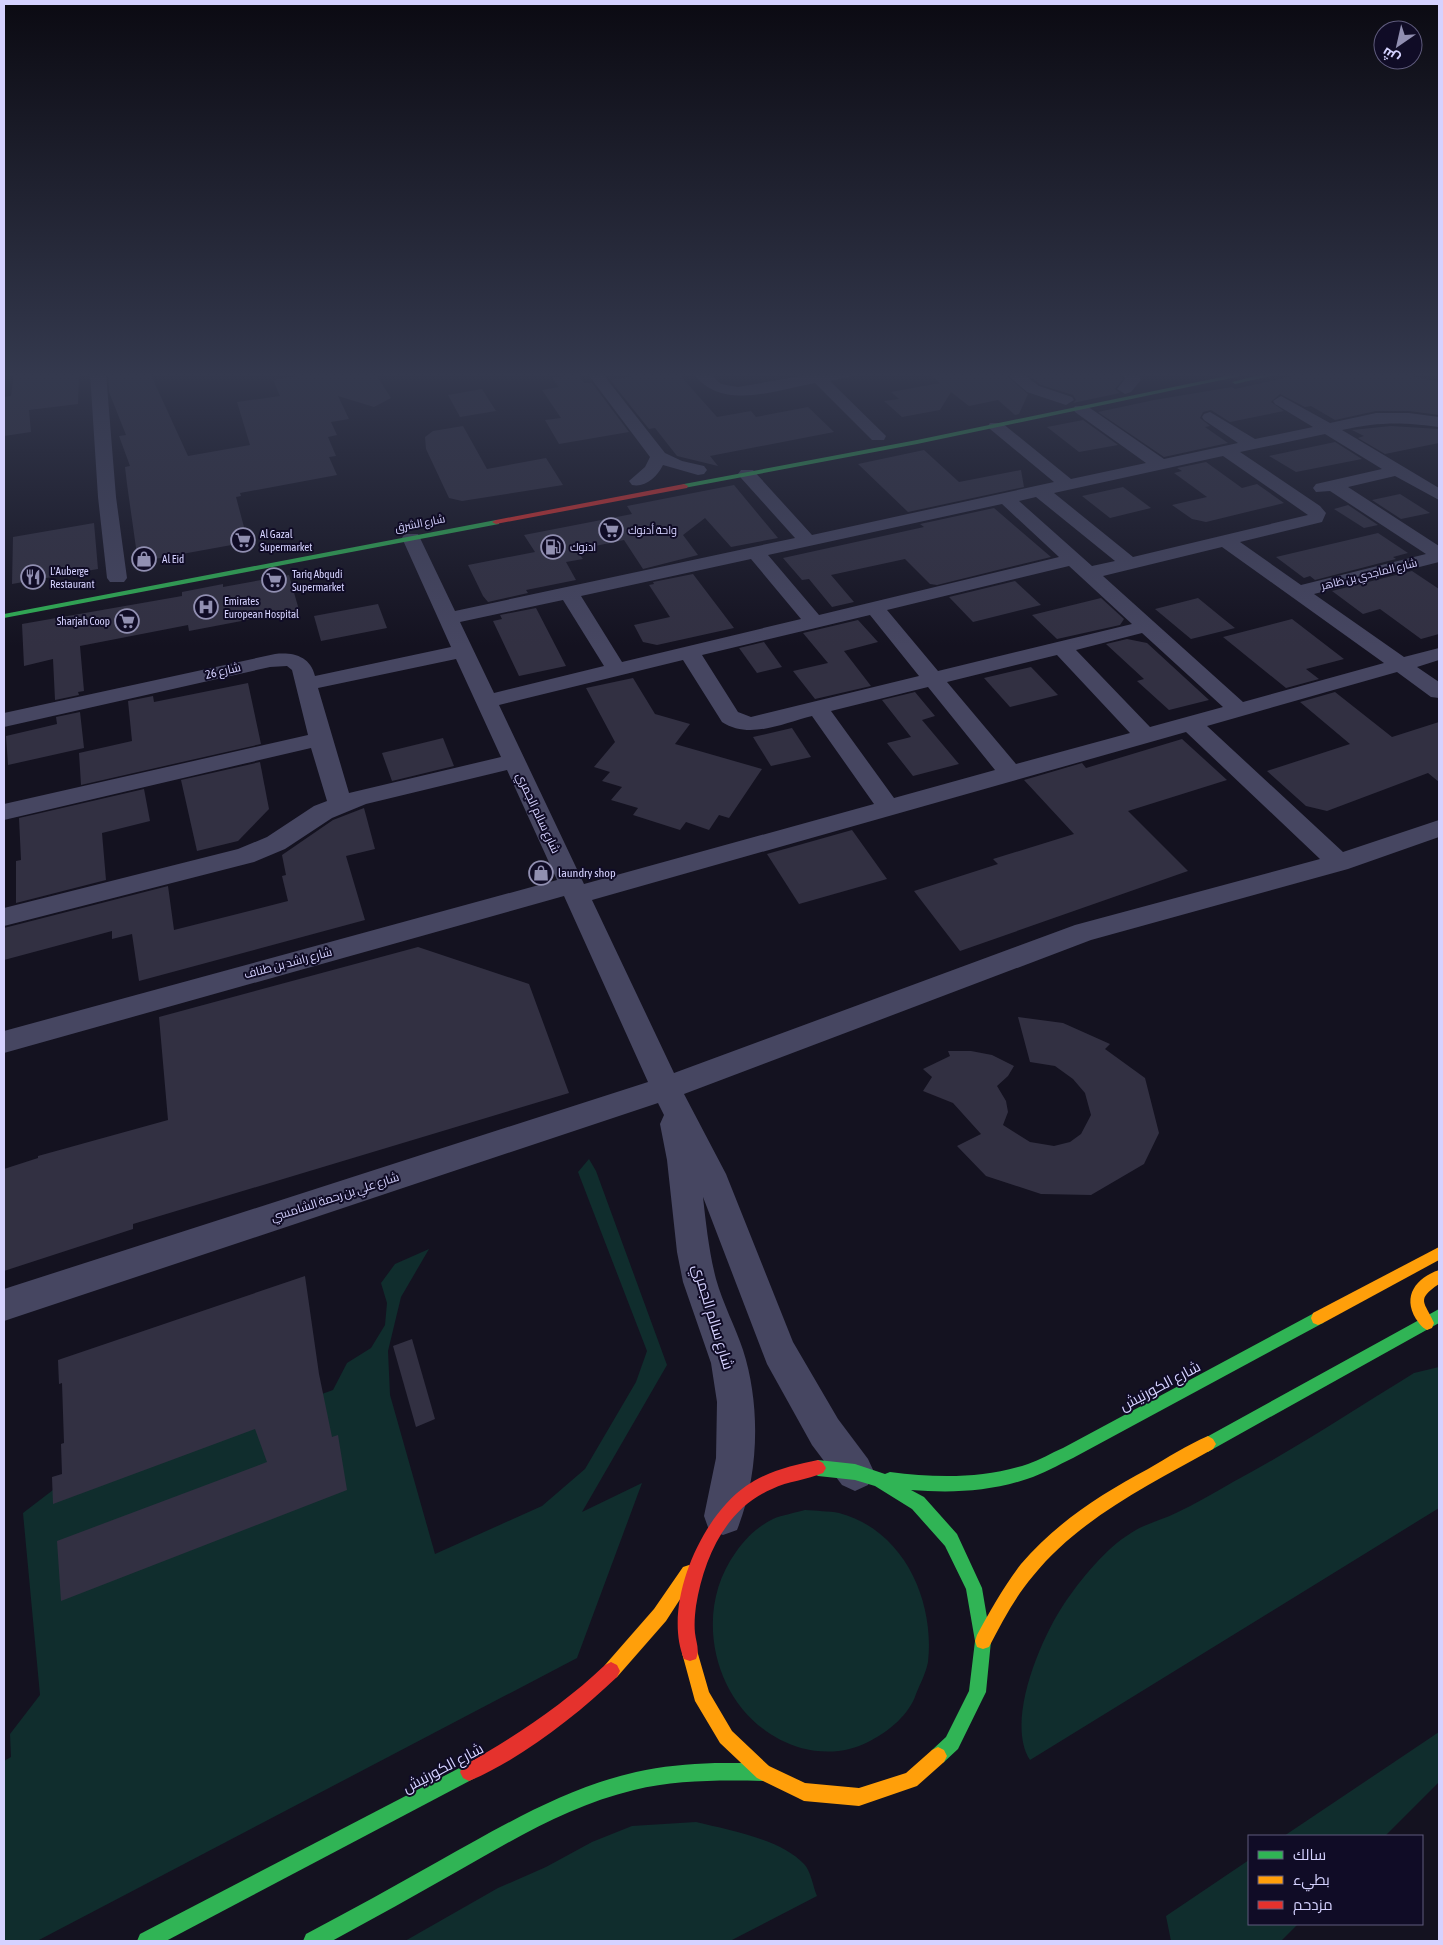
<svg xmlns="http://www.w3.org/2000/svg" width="1443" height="1945" font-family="'Asap Condensed',Cairo,sans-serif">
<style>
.green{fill:#102d2d}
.building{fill:#323042}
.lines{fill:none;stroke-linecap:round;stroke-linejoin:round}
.street{fill:#464661;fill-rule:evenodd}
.fast{fill:#30b455;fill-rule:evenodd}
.slow{fill:#ff9f0a;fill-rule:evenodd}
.jam{fill:#e5322d;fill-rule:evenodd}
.labels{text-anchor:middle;stroke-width:4;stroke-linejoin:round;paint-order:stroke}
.far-street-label{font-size:11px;fill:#d5d2ff;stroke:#100c26}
.far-poi-label{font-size:11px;fill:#d5d2ff;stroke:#100c26;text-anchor:start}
.street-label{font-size:12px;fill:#d5d2ff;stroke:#100c26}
.poi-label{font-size:12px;fill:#d5d2ff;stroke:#100c26;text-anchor:start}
.near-street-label{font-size:15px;fill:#d5d2ff;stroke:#100c26}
</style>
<rect width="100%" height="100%" fill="#141220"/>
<g class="green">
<polygon points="589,1159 596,1171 667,1365 582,1512 642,1483 577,1658 37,1941 4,1941 4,1761 11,1757 10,1734 40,1695 23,1513 53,1490 333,1390 347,1363 371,1348 385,1325 387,1303 381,1283 395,1264 429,1249 401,1297 388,1351 390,1395 435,1554 542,1506 585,1469 636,1382 647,1351 578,1172"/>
<path d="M1439,1367V1508L1030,1760C1005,1722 1041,1638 1064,1604C1081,1579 1105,1549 1131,1533C1144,1524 1162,1520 1176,1513C1195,1504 1214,1493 1233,1482C1295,1449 1354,1410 1414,1373Z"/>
<path d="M805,1510C816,1511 829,1511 839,1513C904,1530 935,1601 928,1662C926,1673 920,1684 916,1694C909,1715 889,1731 870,1741C848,1753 824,1754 801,1748C719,1724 687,1619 736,1552C745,1539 758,1526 773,1519C782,1515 795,1513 805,1510Z"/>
<polygon points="1439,1732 1439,1782 1385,1836 1284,1836"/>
<path d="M696,1822C729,1830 781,1839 804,1864C811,1871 813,1887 817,1896L730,1941H405L498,1888L546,1867L592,1842L632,1826Z"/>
<polygon points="1249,1860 1249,1924 1298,1924 1281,1941 1171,1941 1166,1916"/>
</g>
<g class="building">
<polygon points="14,373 79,373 78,404 29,410 31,432 4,436 4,397 11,396"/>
<polygon points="108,373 150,373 188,456 250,445 237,402 280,396 273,380 316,373 329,376 346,373 375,373 391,398 374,407 338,396 349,419 331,422 337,435 328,437 336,456 329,457 337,475 240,493 241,496 236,497 248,542 138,562 127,484 125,467 130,466 119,436 126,435 109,392"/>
<polygon points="651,373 678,373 717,417 751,411 756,417 808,407 834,432 710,456 718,466 677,456 655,428 649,429 610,380"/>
<polygon points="928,373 1003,373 1028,394 1019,414 1015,415 998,400 969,406 951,392 940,410 902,417 884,401 899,399 891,392 940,383"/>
<polygon points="1026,373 1115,373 1123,379 1115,389 1120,393 1073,403 1076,400 1073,395 1041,385"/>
<polygon points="1307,373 1398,373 1439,382 1439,415 1409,411 1376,411 1335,420 1311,406 1305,407 1280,394 1271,402 1284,411 1230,422 1211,410 1203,412 1200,418 1210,426 1205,427 1228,443 1164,457 1098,412 1154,400 1232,387 1235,389"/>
<polygon points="577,374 584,383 592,383 629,432 559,444 545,420 561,418 542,390 559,387 552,378"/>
<polygon points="482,389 496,411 460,417 448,395"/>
<polygon points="1083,420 1118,445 1079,452 1047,427"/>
<polygon points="463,426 487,469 546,458 563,485 462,501 449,498 426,449 425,437 433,431"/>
<polygon points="1391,426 1439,429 1439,443 1385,454 1358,438 1364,436 1352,430"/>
<polygon points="1335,442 1362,459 1296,472 1269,456"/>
<polygon points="924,450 959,482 1021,470 1024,487 908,512 858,464"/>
<polygon points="1206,462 1242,488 1257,484 1284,503 1206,522 1192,519 1172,505 1207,497 1174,473 1182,471 1177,468"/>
<polygon points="734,485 778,538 731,547 705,518 683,535 698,555 643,569 624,540 576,550 583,559 566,562 576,580 526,590 528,593 488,602 483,596 468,565 535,552 524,535 632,514 627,506"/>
<polygon points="1123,487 1151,508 1110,518 1082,496"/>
<polygon points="1400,494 1430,513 1401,519 1372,500"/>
<polygon points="1348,505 1378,525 1364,528 1334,509"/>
<polygon points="994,508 1051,557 937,585 930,584 905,559 831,575 854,602 832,607 809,579 802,580 783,558 924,527 920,524"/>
<polygon points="94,523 98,569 12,584 13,537"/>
<polygon points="1378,533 1408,553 1393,557 1396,559 1315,580 1310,576 1304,578 1276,557"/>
<polygon points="1412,571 1439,589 1439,634 1421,639 1380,609 1363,614 1332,591"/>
<polygon points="693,574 734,628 657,645 643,642 634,625 670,617 649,585 654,584 653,582"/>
<polygon points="289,575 299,610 189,631 188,625 80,646 84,691 78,692 79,695 55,700 53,659 24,666 22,624 182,596 182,592 223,584 223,587"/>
<polygon points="1015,581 1041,605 973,622 949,597"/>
<polygon points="1101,598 1124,619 1120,625 1057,639 1032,615"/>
<polygon points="1198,598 1220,616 1235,628 1191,639 1155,609"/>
<polygon points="378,604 387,628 321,641 314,616"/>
<polygon points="536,608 566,666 519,676 493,621 502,619 500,615"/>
<polygon points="1292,619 1344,659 1306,669 1319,679 1286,688 1223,637"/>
<polygon points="858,620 878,642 844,651 871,686 815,699 793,671 828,663 803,633"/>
<polygon points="1127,639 1147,643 1209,700 1169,710 1137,681 1144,679 1106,644"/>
<polygon points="764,642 782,667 757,673 739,648"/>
<polygon points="1031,667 1058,695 1010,707 984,678"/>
<polygon points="633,678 655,714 690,724 675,744 762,769 729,818 719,815 709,830 686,822 680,830 633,815 638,808 611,800 622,787 602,781 610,772 594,767 615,742 586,688"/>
<polygon points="248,683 261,744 81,785 79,753 132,741 128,701 153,696 154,702"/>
<polygon points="915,692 935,716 922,720 959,764 913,776 887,743 911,737 882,700"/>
<polygon points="1335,692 1392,737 1439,722 1439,782 1428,773 1327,811 1306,806 1267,771 1350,744 1300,702"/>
<polygon points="80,712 84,748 8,765 6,736 53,725 57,724 56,717"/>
<polygon points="792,728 811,757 771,766 753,737"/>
<polygon points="443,738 454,766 392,781 382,753"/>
<polygon points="1182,739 1227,780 1128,811 1188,871 960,951 914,891 998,864 993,859 1074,834 1024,780 1082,763 1086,768"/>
<polygon points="260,762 269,809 238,841 197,851 181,780"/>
<polygon points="144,789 150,821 102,833 106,880 16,903 16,861 21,860 19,818"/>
<polygon points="364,808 375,849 346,856 365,920 139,981 132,934 112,939 112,931 4,960 4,928 168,886 174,930 288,901 282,876 286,875 282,855 333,820"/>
<polygon points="852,830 887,879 799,904 767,854"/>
<polygon points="418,947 529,984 569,1093 133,1224 133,1229 4,1271 4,1169 38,1158 38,1156 168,1120 159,1017"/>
<polygon points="1018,1017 1063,1023 1110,1044 1105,1049 1145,1078 1159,1133 1144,1164 1091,1195 1041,1194 986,1176 957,1146 981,1134 953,1103 923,1091 932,1077 923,1069 950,1056 948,1051 971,1051 992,1055 1014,1066 1008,1076 997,1086 1006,1101 1008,1112 1003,1125 1030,1142 1054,1146 1070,1142 1081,1134 1091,1115 1085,1093 1073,1079 1055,1066 1030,1062"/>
<polygon points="305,1276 319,1374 332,1437 338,1435 347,1490 61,1601 57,1541 267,1462 255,1429 53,1504 52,1477 62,1474 61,1444 64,1443 62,1383 59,1384 58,1360"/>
<polygon points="412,1339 435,1419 416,1427 393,1346"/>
</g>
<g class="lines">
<g class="street">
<polygon points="90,373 106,373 116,497 127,578 124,582 110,582 107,578 98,497"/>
<path d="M587,373H602L665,453L682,461L704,466L707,470L704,474L698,475L663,465C657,477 645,488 632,485L629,481L645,467L650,457Z"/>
<path d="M693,373H709L721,384L738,387L807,375L806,373H854L852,376L830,381L886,436L884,440H872L815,383C776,390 721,412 693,373Z"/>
<polygon points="1005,373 1022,373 1039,386 1072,397 1074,400 1066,405 1027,392"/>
<polygon points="1123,373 1139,373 1141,380 1131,392 1125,394 1117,389 1125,379"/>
<path d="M1281,396L1330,423L1376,413H1409L1439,417V427C1402,422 1379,422 1342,430L1439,488V500L1395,476L1348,487L1439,546V562L1314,594L1404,657L1439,648V660L1417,667L1439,682V698L1431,697L1397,672L1207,726L1343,852L1439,820V837L1348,869L1091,940L684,1094L726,1174L793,1342L838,1419L868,1459L874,1472L868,1485L855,1491L842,1485L812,1445L767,1364L703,1197C706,1224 709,1252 716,1279C723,1304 735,1326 743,1350C761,1406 759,1475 737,1530L723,1535L709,1530L704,1516L716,1458L717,1402L711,1363L683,1282L677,1252L667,1160L660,1124L664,1115L658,1103L4,1321V1289L648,1082L564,896L4,1053V1031L557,880L507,770L366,804L332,818L285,849L254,862L4,926V908L238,849L267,837L314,806L327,801L311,748L4,820V804L308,735L292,670L287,666L270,667L4,727V713L275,654C293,652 310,656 315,676L451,647L402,538L404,534H418L420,538L455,611L795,538L741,478L738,474L741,470H753L812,535L1054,482L990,429L988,426L990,423H1002L1071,479L1146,463L1075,412L1073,409L1075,406H1087L1164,459L1238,443L1204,420L1202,417L1204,414L1210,412L1255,439L1313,427L1275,404L1273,401ZM1325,434L1382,469L1316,484L1313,488L1316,492L1330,491L1426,554L1301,585L1240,542L1322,522L1326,513L1320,506L1240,452ZM1223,456L1308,515L1133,557L1054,493ZM1036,497L1115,561L1092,566L1019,501ZM1002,504L1059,557L819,615L768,555ZM1222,547L1384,663L1243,702L1103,576ZM751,559L801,619L622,662L581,596ZM1069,566L1132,624L938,671L887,610ZM563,600L604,666L494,693L460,622ZM870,615L919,676L751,717L738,712L702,655ZM1142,633L1223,707L1150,727L1076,650ZM1057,655L1130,733L1016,764L947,682ZM456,659L501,757L349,793L318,688ZM683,660L722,722C749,740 784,723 812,716L874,804L584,884L499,705ZM928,687L995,770L894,798L831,711ZM1186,732L1320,859L1075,925L674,1073L592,900Z"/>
</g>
<g class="fast">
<polygon points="1241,373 1255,373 917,444 684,488 680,486 684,484 917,440"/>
<polygon points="1268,373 1283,373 1235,384 1232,382"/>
<polygon points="496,520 499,520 499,524 4,618 4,614"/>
<polygon points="1439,1309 1439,1323 1213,1449 1208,1452 1203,1449 1200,1444 1203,1439"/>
<path d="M1318,1311L1323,1313L1325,1318L1323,1323L1073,1458C1058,1465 1043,1474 1027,1479C989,1492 950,1493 911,1490L924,1497L957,1534L982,1588L991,1641L986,1692L983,1698L958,1749L944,1762L938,1765L932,1762L929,1756L932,1750L946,1737L969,1691L975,1641L966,1589L945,1546L912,1509L875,1486L855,1480L818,1476L813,1473L810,1468L813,1463L818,1460L855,1464L885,1474L890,1472C936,1478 983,1479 1028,1464C1040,1460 1051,1453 1063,1448Z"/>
<polygon points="469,1763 475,1766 478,1772 475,1778 166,1941 137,1941 140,1934"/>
<path d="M715,1763H763L769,1766L772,1772L769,1778L763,1781C720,1780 676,1780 634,1790C571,1805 514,1839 458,1871C416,1895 374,1918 332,1941H303L306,1934C351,1910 395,1886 439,1861C502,1826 565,1788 636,1772C662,1766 688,1764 715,1763Z"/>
</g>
<g class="slow">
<polygon points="1439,1247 1439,1260 1323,1323 1318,1325 1313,1323 1311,1318 1313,1313"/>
<path d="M1439,1270V1284C1415,1300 1425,1302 1434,1323L1432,1328L1427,1330C1421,1327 1420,1324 1416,1319C1402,1296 1416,1278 1439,1270Z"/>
<path d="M1208,1436L1213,1439L1216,1444L1213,1449C1149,1485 1080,1518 1033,1576C1015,1597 1002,1622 989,1647L983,1649L977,1647L975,1641L977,1635C990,1611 1004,1586 1021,1564C1056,1523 1101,1494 1148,1469C1167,1458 1187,1445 1208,1436Z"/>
<polygon points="689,1565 695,1567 697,1573 666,1621 617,1677 611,1680 605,1677 602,1671 605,1665 654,1609 683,1567"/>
<polygon points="690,1645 696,1647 709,1692 732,1731 769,1766 805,1783 859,1788 906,1773 932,1750 938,1747 944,1750 947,1756 944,1762 917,1786 859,1806 804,1801 798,1798 757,1778 720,1743 695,1701 682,1653 684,1647"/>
</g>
<g class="jam">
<polygon points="684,484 688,486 687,488 496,524 492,522 496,520"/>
<path d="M818,1460L823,1463L826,1468L823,1473C807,1480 788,1481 772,1489C725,1509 704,1558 696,1606C695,1614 694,1624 695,1633C696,1642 700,1650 696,1659L690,1661L684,1659C662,1605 701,1517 746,1486C767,1471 794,1465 818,1460Z"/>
<path d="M611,1662L617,1665L620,1671L617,1677C576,1716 521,1759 469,1781L463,1778L460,1772L463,1766C514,1737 562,1706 605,1665Z"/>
</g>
</g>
<linearGradient id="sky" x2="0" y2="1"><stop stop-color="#0b0a12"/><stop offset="0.58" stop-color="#34394e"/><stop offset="1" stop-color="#34394e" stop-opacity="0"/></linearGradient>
<rect width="1443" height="646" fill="url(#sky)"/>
<defs>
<g id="supermarket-ring" transform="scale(1.25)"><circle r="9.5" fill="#100c26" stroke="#918fb1" stroke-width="1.5"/><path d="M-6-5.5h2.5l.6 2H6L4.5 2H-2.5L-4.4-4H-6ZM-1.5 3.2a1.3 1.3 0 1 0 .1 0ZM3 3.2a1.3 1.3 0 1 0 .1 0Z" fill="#918fb1"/></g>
<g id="fuel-ring" transform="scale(1.25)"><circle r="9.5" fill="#100c26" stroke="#918fb1" stroke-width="1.5"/><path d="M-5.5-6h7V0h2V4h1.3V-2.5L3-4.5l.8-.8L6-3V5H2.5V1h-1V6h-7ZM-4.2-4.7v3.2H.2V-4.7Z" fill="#918fb1"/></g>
<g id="shop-ring" transform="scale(1.25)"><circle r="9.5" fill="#100c26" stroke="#918fb1" stroke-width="1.5"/><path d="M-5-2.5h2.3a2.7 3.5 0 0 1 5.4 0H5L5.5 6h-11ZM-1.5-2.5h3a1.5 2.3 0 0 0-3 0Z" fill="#918fb1"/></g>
<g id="restaurant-ring" transform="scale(1.25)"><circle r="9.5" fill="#100c26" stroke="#918fb1" stroke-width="1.5"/><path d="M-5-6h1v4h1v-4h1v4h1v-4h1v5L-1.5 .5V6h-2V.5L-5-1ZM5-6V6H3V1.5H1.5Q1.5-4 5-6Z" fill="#918fb1"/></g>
<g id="hospital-ring" transform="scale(1.25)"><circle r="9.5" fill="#100c26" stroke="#918fb1" stroke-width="1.5"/><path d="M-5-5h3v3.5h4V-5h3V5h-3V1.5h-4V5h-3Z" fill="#918fb1"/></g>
</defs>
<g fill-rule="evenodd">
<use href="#supermarket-ring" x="611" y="530"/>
<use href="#supermarket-ring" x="243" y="540"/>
<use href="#fuel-ring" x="553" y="547"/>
<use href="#shop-ring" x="144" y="559"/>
<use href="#restaurant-ring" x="33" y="577"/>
<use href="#supermarket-ring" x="274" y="580"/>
<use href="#hospital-ring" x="206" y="607"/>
<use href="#supermarket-ring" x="127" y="621"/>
<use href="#shop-ring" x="541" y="873"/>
</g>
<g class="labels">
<g class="far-street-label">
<text transform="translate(420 523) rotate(-11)" y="4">شارع الشرق</text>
<text transform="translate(1369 574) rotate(-14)" y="4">شارع الماجدي بن ظاهر</text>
</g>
<g class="far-poi-label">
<text x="628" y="534">واحة أدنوك</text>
<text x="260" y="538">Al Gazal<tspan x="260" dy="13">Supermarket</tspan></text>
<text x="570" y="551">ادنوك</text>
<text x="162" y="563">Al Eid</text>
<text x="50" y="575">L'Auberge<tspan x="50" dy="13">Restaurant</tspan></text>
<text x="292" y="578">Tariq Abqudi<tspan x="292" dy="13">Supermarket</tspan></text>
<text x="224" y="605">Emirates<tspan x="224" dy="13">European Hospital</tspan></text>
<text x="110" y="625" text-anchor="end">Sharjah Coop</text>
</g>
<g class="street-label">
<text transform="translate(223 671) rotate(-13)" y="4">شارع 26</text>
<text transform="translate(538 813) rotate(65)" y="4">شارع سالم الجمري</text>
<text transform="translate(288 963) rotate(-15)" y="4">شارع راشد بن طناف</text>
<text transform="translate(335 1197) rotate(-18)" y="4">شارع علي بن رحمة الشامسي</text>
</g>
<g class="poi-label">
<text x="558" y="877">laundry shop</text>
</g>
<g class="near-street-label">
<text transform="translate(713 1317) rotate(73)" y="5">شارع سالم الجمري</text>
<text transform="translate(1160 1386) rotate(-28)" y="5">شارع الكورنيش</text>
<text transform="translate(443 1768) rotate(-28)" y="5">شارع الكورنيش</text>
</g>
</g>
<rect width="1443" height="1945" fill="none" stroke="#d5d2ff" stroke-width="10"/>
<rect x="1248" y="1835" width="175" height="90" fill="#100c26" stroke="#5f5b7d"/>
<rect x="1258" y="1851" width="25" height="8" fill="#30b455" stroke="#5f5b7d"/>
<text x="1293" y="1860" font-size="15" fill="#d5d2ff">سالك</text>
<rect x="1258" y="1876" width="25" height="8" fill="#ff9f0a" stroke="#5f5b7d"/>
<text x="1293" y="1885" font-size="15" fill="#d5d2ff">بطيء</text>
<rect x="1258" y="1901" width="25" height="8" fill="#e5322d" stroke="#5f5b7d"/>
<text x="1293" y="1910" font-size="15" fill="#d5d2ff">مزدحم</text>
<g transform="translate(1398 45) rotate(214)"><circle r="24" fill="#100c26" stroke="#5f5b7d"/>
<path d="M0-4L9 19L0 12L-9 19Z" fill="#918fb1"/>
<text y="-8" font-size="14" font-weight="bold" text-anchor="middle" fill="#d5d2ff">ش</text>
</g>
</svg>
